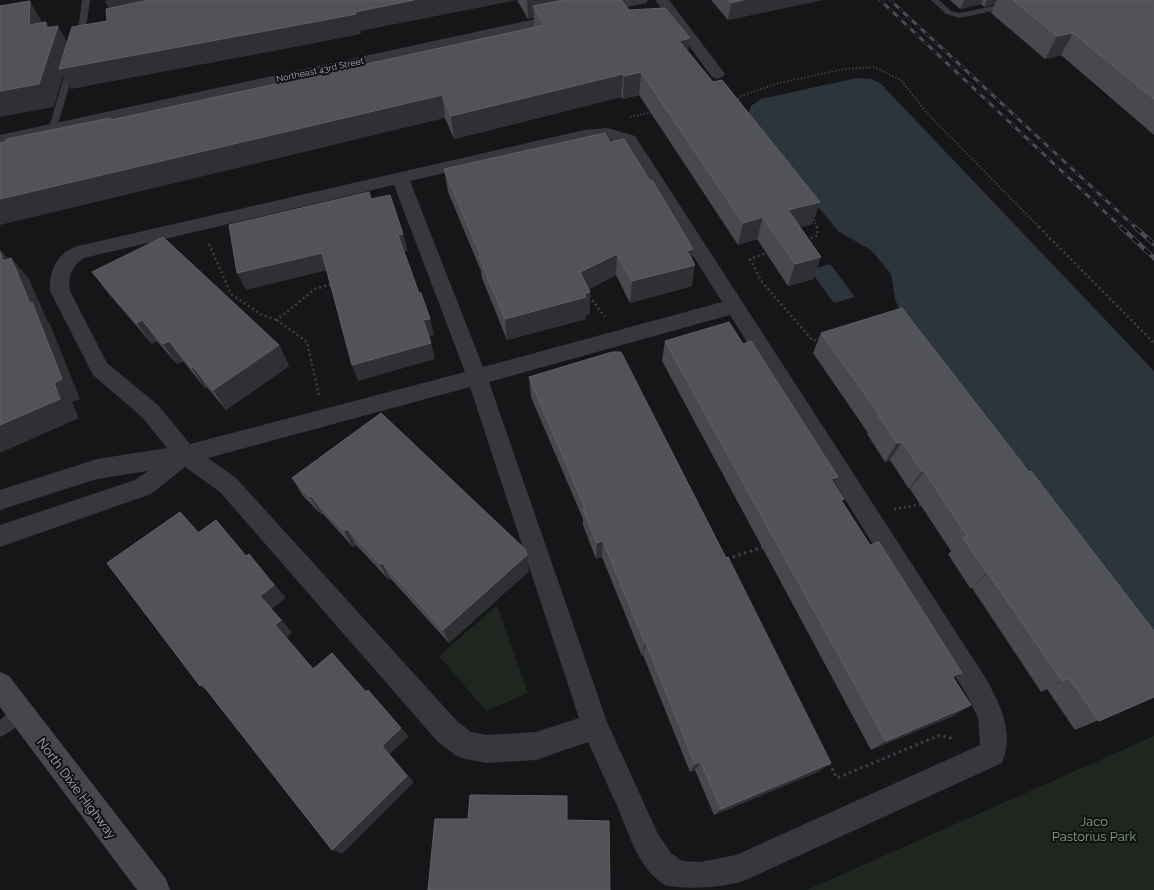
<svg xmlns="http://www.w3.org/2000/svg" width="1154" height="890" font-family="Raleway,sans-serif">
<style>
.green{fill:#1e261f}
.water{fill:#2c353c}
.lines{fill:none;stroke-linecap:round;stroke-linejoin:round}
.path-far2{stroke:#3d3f44;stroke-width:2;stroke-dasharray:1.5 2;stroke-linecap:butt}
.path-far1{stroke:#3d3f44;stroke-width:2.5;stroke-dasharray:2 3;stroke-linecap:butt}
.path{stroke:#3d3f44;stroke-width:3;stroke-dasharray:2.5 3.5;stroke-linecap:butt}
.lane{fill:#37383d;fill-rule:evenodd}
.street{fill:#37383d;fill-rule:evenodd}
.secondary{fill:#45474d;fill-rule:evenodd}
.rail-far1-casing{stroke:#4a4c52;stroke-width:3}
.rail-casing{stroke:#4a4c52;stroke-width:4.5}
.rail-far1{stroke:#111113;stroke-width:2;stroke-dasharray:6;stroke-linecap:butt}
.rail{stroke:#111113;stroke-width:3;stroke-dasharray:8;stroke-linecap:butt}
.wall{fill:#47494d}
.shaded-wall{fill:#2f3033}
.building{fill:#525359;stroke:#5f6168}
.labels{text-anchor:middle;stroke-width:4;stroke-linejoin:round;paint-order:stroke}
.far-street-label{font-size:9px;fill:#a8adb8;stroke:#111113}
.near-street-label{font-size:13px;fill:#a8adb8;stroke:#111113}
.near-park-label{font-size:13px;fill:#7fa381;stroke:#111113}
</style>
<rect width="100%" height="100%" fill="#161618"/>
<g class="green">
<polygon points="497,605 528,693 486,711 439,656"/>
<polygon points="1154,736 1154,890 807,890"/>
</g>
<g class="water">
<polygon points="857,78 872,79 881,84 1154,371 1154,643 905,323 895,299 891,274 871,250 838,231 754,128 748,115 751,106 761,99"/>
<polygon points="830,264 855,297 834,303 810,270"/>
</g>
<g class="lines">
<g class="path-far2">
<polyline points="736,102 741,96 779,83 845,69 874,67 901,80 926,112 1040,228"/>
<polyline points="630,117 652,112"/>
<polyline points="813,216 817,228"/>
</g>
<g class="path-far1">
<polyline points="1039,227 1154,343"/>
<polyline points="806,240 818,235 817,227"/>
<polyline points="209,244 231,294 262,315 277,320"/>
<polyline points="769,252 750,259 762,282 813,341 821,338"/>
<polyline points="589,296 605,317"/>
<polyline points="319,395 307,342 277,320 315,289 332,284"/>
<polyline points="894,509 923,504"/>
</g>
<g class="path">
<polyline points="727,559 766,546"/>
<polyline points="829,763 837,778 940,735 953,739"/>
</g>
<g class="lane">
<polygon points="82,0 90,0 86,28 91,27 95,29 94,31 82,33 78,31"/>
<polygon points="931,0 939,0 951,11 960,13 1023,0 1038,0 1034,2 960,18 946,14"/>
<polygon points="71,63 75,66 57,128 56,130 50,130 49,128 67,66"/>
<path d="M20,705L25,707L27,712C23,722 10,733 0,737V720L15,707Z"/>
</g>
<g class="street">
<polygon points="621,0 648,0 646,3 595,14 590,13 588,10 590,7"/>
<polygon points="655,0 669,0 725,74 722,77 717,79 712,77"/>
<polygon points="563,13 568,14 570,17 568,20 0,145 0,135"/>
<path d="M607,128L635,136L985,677C1000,704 1015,732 1002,763L748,879C728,888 685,890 665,885C638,869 629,833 617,806C607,785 598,763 588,742L536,760L487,763L465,759L455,755L437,741L220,492L185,467L151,494L0,547V525L135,480L148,471L97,479L0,510V490L97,459L167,448L142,417L93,375L90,369L50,291C49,271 57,252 78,246L584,130ZM607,139L623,144L722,302L483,367L410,181L584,140ZM394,185L465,372L190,444L158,405L107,363L70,291C68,276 71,267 84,258ZM730,315L967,695L978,718L980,743V745L736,855L700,862L682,861L671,853L658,834L607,722L489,382ZM470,387L579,718L536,732L487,735L471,732L457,721L236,478L208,458Z"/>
</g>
<polygon class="secondary" points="0,672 9,676 166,879 170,890 137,890 0,707"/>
<g class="rail-far1-casing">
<g id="rail-far1">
<polyline points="880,0 1122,228"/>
<polyline points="890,0 1136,228"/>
</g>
</g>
<g class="rail-casing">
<g id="rail">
<polyline points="1121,227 1154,258"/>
<polyline points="1135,227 1154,244"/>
</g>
</g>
<use href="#rail-far1" class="rail-far1"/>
<use href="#rail" class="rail"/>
</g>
<g class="wall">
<polygon points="517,0 621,0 629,10 689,52 713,82 820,202 812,224 800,227 813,279 788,286 757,239 738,245 639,95 623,99 621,97 454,139 445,118 112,120 534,27 534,17 528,19"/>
<polygon points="711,0 822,0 728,20"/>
<polygon points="950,0 1154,0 1154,135 1061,55 1045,59 991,13 995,4 984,7 981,4 960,9"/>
<polygon points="610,142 693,249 692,258 692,286 630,303 616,275 589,289 590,313 586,315 586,319 507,340 482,278 481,271 448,192 444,169"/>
<polygon points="92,272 279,345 289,366 226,410 207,387 205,388 183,361 177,364 157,341 152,344 108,293"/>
<polygon points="821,333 1154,697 1075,730 1047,689 1041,692 972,588 970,588 948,554 951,551 910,489 909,489 890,460 885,462 867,434 868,433 813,353"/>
<polygon points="665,341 834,484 842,501 971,705 953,716 871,750 662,361"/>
<polygon points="529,377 820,771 714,815 695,770 690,772 643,655 642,656 602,557 596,559 583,525 583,519 531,397"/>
<polygon points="292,478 529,571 449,643 390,578 388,579 356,545 353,547 322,513 321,514 303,496"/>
</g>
<g class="shaded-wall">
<polygon points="109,0 220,0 115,21 105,1"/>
<polygon points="414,0 517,0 360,31 361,34 305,45 71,89 63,76 54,107 0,117 0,91 46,28 46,22 55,36 58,26 71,49 355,12"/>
<polygon points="527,0 604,0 533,6 534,17 528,19"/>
<polygon points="743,0 822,0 728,20 731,3"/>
<polygon points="964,0 982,0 981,4 960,9"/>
<polygon points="987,0 997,0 995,4 984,7"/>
<polygon points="30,1 43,24 29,25"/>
<polygon points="1073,33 1061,55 1045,59 1057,36"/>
<polygon points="690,38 687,61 679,41"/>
<polygon points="641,72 639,95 623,99 624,76"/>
<polygon points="623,74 621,97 454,139 451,116"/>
<polygon points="442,95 445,118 0,225 0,199"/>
<polygon points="820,202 812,224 782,233 788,210"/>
<polygon points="763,217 757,239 738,245 743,223"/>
<polygon points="403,234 408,251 403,252 398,235"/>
<polygon points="0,249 16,268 11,258 29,279 47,320 50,324 80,399 72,402 79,418 0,453 0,425 54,383 30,303 3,261 0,252"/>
<polygon points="693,249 690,266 695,265 692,286 630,303 632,281 687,251"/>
<polygon points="322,253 328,270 246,290 237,273"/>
<polygon points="617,254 616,275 580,294 580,272"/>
<polygon points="821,257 813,279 788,286 795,264"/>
<polygon points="590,292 590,313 586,315 586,319 507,340 505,319"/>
<polygon points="430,319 434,335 427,337 423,320"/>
<polygon points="142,320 157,341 152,344 137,323"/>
<polygon points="169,341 183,361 177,364 163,344"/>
<polygon points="431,343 435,359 358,381 352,365"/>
<polygon points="279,345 289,366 226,410 213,390"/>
<polygon points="193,367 207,387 205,388 192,368"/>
<polygon points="902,442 890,460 885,462 897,443"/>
<polygon points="922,471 924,471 910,489 909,489"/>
<polygon points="838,477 828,494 831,479"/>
<polygon points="311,496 322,513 321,514 310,497"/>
<polygon points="180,512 195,527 212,547 198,533"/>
<polygon points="347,529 356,545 353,547 344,531"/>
<polygon points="603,541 602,557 596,559 597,543"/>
<polygon points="249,554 286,598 272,609 292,632 287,637 323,680 313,669 275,625 260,596"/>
<polygon points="527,555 529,571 449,643 443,630"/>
<polygon points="382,563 390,578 388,579 380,564"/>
<polygon points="987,573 988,573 970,588"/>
<polygon points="645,643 646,643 643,655 642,656"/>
<polygon points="962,673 945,684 952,676"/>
<polygon points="1069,678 1041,692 1062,681"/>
<polygon points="202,684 215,696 200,686"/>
<polygon points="971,705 953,716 871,750 886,741"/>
<polygon points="401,728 409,736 390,754 414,782 342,854 332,850 382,746"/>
<polygon points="701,762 695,770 690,772 695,764"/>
<polygon points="831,763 820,771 714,815 721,809"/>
</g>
<g class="building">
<polygon points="149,0 414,0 355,12 356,14 298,25 59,69 72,27 107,21 106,9"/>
<polygon points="563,0 621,0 629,10 665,8 690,38 679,41 713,82 722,80 820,202 788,210 821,257 795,264 763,217 743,223 641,72 624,76 623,74 451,116 442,95 0,199 0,143 5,142 7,139 110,118 111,120 545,25 533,6"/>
<polygon points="728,0 743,0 731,3"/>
<polygon points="1013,0 1154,0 1154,99 1073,33 1057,36"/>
<polygon points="30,1 29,25 46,22 46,28 58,26 39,84 0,91 0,6"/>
<polygon points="605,133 610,142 624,139 650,181 652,180 693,249 687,251 695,265 632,281 617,254 580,272 590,292 584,294 586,297 505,319 479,256 481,256 444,169"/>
<polygon points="369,192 371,199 390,195 403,234 398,235 419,293 421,293 430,319 423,320 431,343 352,365 322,253 237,273 229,225"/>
<polygon points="163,237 279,345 213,390 193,367 192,368 169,341 163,344 142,320 137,323 92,272"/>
<polygon points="0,252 3,261 11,258 30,303 32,302 62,379 54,383 60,399 0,425"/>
<polygon points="902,308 1029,472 1031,471 1154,631 1154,697 1099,721 1069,678 1062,681 988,573 987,573 963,538 968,537 924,471 922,471 902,442 897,443 878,415 879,414 821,333"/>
<polygon points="729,322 743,344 751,341 838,477 831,479 844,499 841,500 870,545 879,542 962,673 952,676 971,705 886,741 665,341"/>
<polygon points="612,352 621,352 726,558 728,557 831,763 721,809 701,762 695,764 646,643 645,643 603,541 597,543 583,509 585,508 529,377"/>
<polygon points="381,413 525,549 527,555 443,630 382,563 380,564 347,529 344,531 311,496 310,497 292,478"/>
<polygon points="180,512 198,533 216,520 246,556 249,554 274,585 260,596 281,620 275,625 313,669 332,653 366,692 368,690 401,728 382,746 407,776 332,850 202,684 200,686 107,563"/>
<polygon points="470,795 567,796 567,820 609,821 610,890 428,890 435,819 468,819"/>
</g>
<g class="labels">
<g class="far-street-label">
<text transform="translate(320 70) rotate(-12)" y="3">Northeast 43rd Street</text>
</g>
<g class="near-street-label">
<text transform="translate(77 788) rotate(53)" y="5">North Dixie Highway</text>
</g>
<g class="near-park-label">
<text x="1094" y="826">Jaco<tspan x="1094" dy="15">Pastorius Park</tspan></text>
</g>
</g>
</svg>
